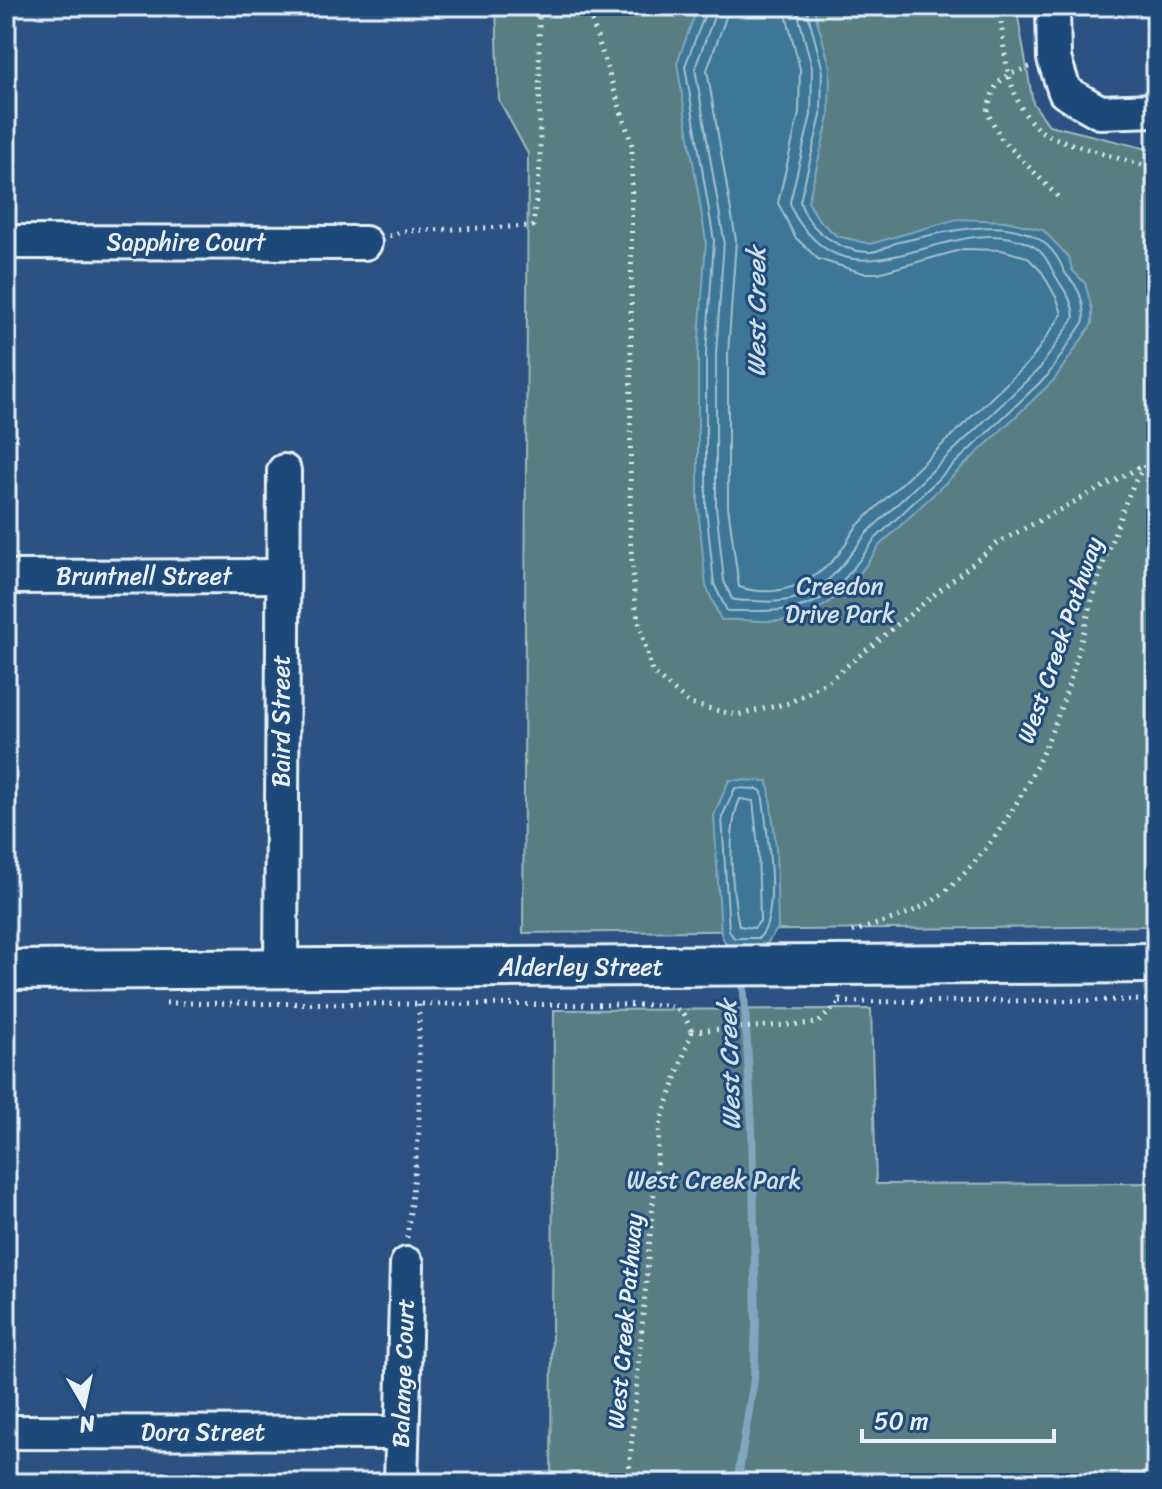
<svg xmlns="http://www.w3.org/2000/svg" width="1162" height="1489" font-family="Sriracha,sans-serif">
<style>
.green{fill:#597e83;stroke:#a0b8be;stroke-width:2}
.water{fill:#3d7697;stroke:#81a7be;stroke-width:2}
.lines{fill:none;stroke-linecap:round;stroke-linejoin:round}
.shore{stroke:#a4c0d1;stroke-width:2}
.stream{stroke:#81a7be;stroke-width:8}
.minor-casing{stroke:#e8f1f8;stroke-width:38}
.tertiary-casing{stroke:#e8f1f8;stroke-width:44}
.path{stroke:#e8f1f8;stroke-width:5;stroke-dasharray:2 6;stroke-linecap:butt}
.minor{stroke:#1f4a7a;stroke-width:32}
.tertiary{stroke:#1f4a7a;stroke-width:38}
.labels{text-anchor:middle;stroke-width:6;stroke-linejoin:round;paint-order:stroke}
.street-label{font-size:24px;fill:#e8f1f8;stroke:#1f4a7a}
.park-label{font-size:24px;fill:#d3e0e6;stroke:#1f4a7a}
.water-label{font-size:26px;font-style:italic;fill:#cedfe9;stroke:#1f4a7a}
</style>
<rect width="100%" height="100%" fill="#2b5282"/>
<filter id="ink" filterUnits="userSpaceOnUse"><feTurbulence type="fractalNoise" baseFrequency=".0125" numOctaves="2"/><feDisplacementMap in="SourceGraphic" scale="16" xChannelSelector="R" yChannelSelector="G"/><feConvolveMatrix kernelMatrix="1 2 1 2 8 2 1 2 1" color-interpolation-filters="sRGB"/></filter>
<g filter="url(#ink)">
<g class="green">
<polygon points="496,6 1016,6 1033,103 1049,125 1156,151 1156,926 523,933 528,154 499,100"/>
<polygon points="871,1009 876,1184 1156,1183 1156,1483 551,1483 554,1010"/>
</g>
<g class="water">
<path d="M703,6H813L830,66L829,117L808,202L819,220L837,236L870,244L957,219L1006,221L1043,230L1069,257L1072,270L1085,283L1092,309V324L1054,380L879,546C856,583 824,618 778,621C759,622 740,619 721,620L706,586L698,507V354L706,241L677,63L694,17Z"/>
<polygon points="729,780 768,781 776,846 778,928 765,946 727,946 721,934 714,815"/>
</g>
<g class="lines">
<g class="shore">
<path d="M708,6L685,66L714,241L706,354V507L714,584L727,611C810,612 825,611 874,540L1048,375L1084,321C1084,310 1082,295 1075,285C1072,280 1067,277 1064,271C1039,204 951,231 899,242C890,244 880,252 870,252C841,253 807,229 800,201L821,116L822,67L806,6"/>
<path d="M718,6L695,68L724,240L716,354V506L724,581L732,599C739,602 748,600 756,601C816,607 834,576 867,533L1040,368L1074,318C1073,301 1066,293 1058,280C1050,268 1047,254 1033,246C962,208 875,295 817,242C805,231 793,218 790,202L811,115L812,68L796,6"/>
<path d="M730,6L707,70L736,240L728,354V506L739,587C776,599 811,585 837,556C845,547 850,534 858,525L1031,360L1062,314L1057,299L1042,272L1027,257L1001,250L964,249L878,273H863L818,259L795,237L778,203L799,113L800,69L784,6"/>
<path d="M735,788L758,789L762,792C766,824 782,916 759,938H734L729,931L722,817Z"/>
<path d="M740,799L753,801L758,847L760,921L754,928L739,926C732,892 726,830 740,799Z"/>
</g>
<polyline class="stream" points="737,1483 754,1379 756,1324 752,1127 743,977"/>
<g class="minor-casing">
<g id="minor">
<polyline points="1053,6 1054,59 1065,92 1100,112 1156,110"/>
<polyline points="6,242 365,243"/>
<polyline points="6,577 282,576"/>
<polyline points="281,970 284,471"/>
<polyline points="6,1432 400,1433"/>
<polyline points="401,1483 407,1264"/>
</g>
</g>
<g class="tertiary-casing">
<polyline id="tertiary" points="6,970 1156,963"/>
</g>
<g class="path">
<polyline points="587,6 632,145 630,533 635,606 652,672 690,704 737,715 789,703 827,682 999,542 1142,466"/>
<path d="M1000,6C1003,45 1006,100 1038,129C1054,142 1131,161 1156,169"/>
<path d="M1030,67C999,77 995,81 987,112L1001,138L1060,199"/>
<polyline points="389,236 404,231 533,226 540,166 539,6"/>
<path d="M852,932C879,923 919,913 941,895C1001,845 1040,768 1065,696C1082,646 1091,594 1110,545C1122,515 1131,475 1156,455"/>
<polyline points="840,1002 1156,1000"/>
<polyline points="166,1003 668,1005 682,1012 692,1031"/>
<polyline points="692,1031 818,1023 840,1002 840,993"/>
<polyline points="407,1238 419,1131 419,1004"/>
<polyline points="628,1483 660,1125 692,1031"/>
</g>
<use href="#minor" class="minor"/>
<use href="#tertiary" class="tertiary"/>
</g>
</g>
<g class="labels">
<g class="street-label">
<text x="186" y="250">Sapphire Court</text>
<text x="144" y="584">Bruntnell Street</text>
<text transform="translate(1060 640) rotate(-71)" y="8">West Creek Pathway</text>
<text transform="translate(281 721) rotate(-90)" y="8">Baird Street</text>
<text x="581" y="975">Alderley Street</text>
<text transform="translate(625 1321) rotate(-85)" y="8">West Creek Pathway</text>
<text transform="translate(403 1373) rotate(-88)" y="8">Balange Court</text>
<text x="203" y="1440">Dora Street</text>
</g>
<g class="park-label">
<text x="840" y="594">Creedon<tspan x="840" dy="28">Drive Park</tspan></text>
<text x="714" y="1188">West Creek Park</text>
</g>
<g class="water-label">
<text transform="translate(756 312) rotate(-90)" y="9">West Creek</text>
<text transform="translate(729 1065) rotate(-92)" y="9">West Creek</text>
</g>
</g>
<rect width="1162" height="1489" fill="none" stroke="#1f4a7a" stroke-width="32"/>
<rect x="16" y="16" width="1130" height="1457" fill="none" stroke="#e8f1f8" stroke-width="3" filter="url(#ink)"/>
<g transform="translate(84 1405) rotate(171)" stroke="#1f4a7a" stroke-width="6" paint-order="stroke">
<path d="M0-6L14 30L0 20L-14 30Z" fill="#e8f1f8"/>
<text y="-12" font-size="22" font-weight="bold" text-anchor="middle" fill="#e8f1f8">N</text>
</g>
<path d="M862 1429v12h192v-12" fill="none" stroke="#e8f1f8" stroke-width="4"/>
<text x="874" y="1429" font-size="24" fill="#e8f1f8" stroke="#1f4a7a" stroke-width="6" paint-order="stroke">50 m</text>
</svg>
